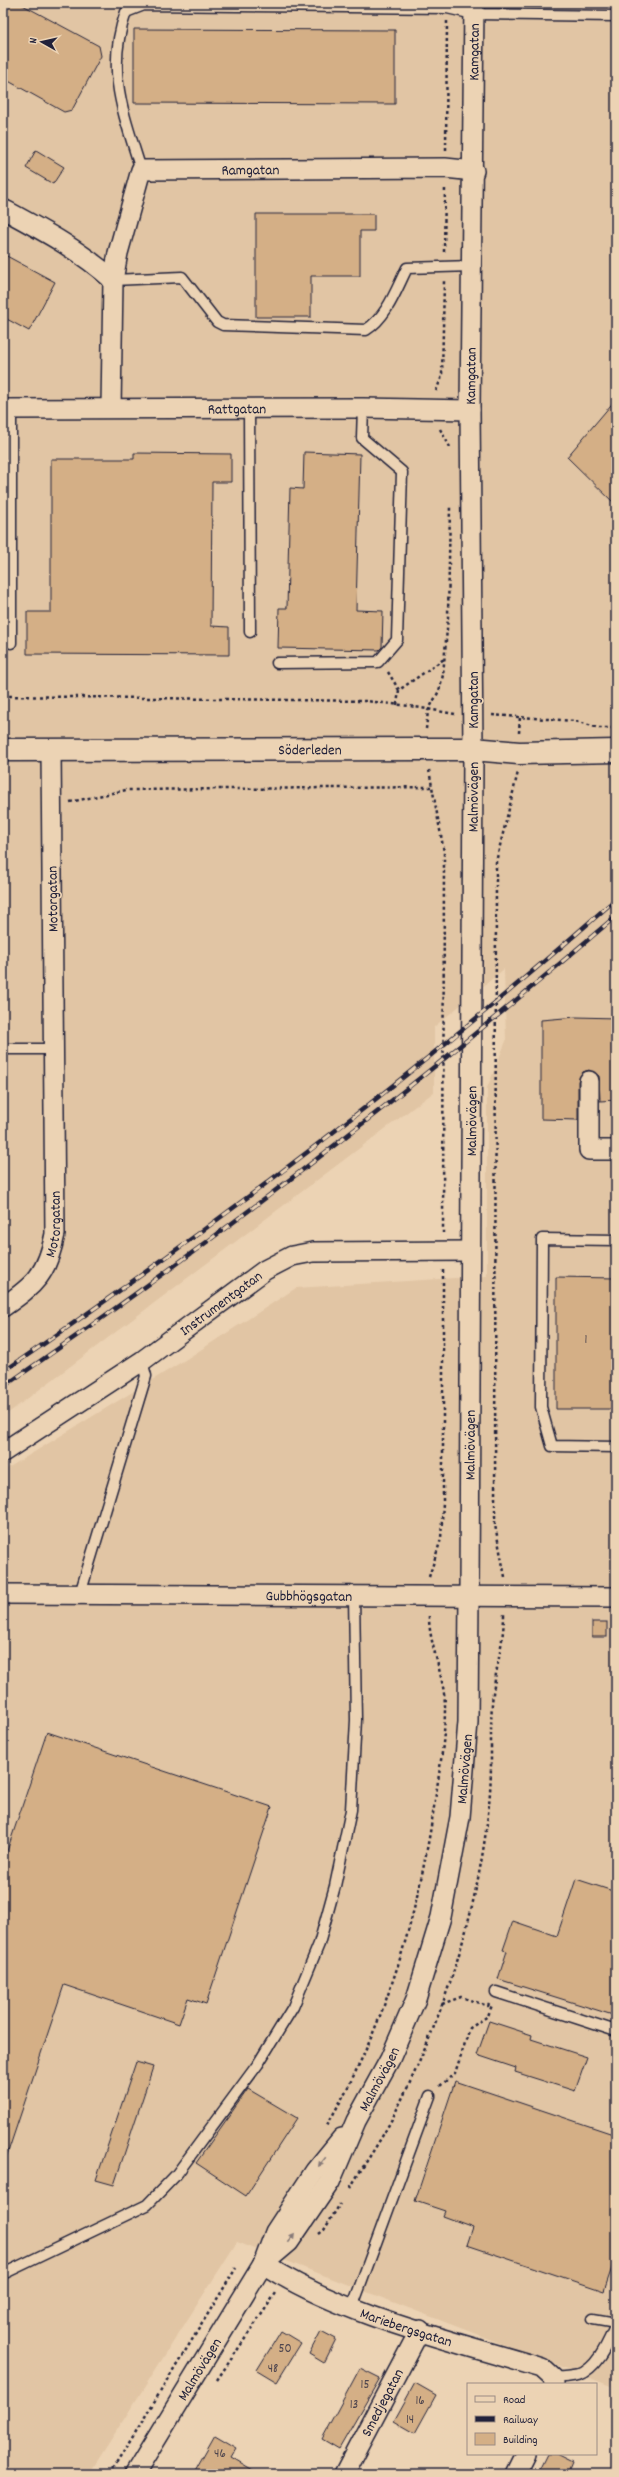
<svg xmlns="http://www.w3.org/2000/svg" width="619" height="2477" font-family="Dekko,sans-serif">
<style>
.built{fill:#e1c5a4}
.building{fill:#d4af86;stroke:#22223b}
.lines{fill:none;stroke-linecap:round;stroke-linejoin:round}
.lane-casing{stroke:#22223b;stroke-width:13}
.street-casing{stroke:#22223b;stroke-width:22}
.secondary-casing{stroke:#22223b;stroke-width:25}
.path{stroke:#22223b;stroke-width:2.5;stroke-dasharray:3 3;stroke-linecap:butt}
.lane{stroke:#ecd3b4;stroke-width:10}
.street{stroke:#ecd3b4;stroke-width:19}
.secondary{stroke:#ecd3b4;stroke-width:22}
.rail-casing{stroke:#22223b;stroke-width:4.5}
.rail{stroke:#ecd3b4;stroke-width:3;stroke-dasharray:9;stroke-linecap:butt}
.oneway{fill:#877a78}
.labels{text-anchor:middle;stroke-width:3.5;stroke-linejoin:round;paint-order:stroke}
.number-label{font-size:13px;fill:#4e454e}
.street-label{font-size:15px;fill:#22223b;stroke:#ecd3b4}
</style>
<rect width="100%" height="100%" fill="#ecd3b4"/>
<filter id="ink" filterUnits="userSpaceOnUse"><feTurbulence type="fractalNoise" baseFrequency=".025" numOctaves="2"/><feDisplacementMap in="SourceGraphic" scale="8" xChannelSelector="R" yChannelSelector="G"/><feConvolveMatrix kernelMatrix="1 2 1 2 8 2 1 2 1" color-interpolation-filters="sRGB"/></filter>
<g filter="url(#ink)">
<polygon class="built" points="3,3 616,3 616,2388 237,2242 89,2474 3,2474 3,1471 185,1360 296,1288 487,1276 487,1088 506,1041 504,969 434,1027 434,1092 3,1417"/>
<g class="building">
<polygon points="3,3 19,3 99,46 101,56 72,110 64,112 3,78"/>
<polygon points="134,29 395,30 395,104 134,103"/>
<polygon points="36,150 64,167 53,184 26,168"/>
<polygon points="256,214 374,214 374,231 360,231 360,276 311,276 311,317 256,317"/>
<polygon points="3,254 55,282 29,331 3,317"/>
<polygon points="616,399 616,505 567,457"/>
<polygon points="304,452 360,454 356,610 383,611 382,647 379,650 278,648 279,608 287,608 290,488 303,489"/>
<polygon points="134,453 231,454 231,482 212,482 211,626 229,627 229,655 27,654 27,612 51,612 51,459 134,459"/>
<polygon points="576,1017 616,1018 616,1100 600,1101 599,1076 589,1070 583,1072 578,1081 578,1120 541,1119 541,1020"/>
<polygon points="556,1277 616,1278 616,1409 556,1409"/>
<rect x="592" y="1622" width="15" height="15"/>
<polygon points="47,1732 272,1807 206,2004 188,1998 179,2024 64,1985 6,2158 3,2158 3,1863"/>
<polygon points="576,1879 616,1892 616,2016 498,1979 507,1951 503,1950 513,1921 557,1936"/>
<polygon points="489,2021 532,2035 531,2039 587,2057 575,2091 515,2072 516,2068 477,2055"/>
<polygon points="136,2062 153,2067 114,2185 96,2180"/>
<polygon points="455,2081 616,2135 616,2256 604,2291 467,2245 473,2227 443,2216 445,2211 415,2201"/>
<polygon points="248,2089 297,2118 246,2196 196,2163"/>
<polygon points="281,2331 301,2343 277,2382 257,2370"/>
<polygon points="321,2331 336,2339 324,2363 309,2354"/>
<polygon points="360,2368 380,2378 339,2449 322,2439"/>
<polygon points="415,2383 436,2395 415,2433 394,2421"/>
<polygon points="215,2435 237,2448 231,2458 258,2474 193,2474"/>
<polygon points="547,2454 556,2454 572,2462 567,2474 537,2474"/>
</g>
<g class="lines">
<g class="lane-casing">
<g id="lane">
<path d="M141,170C124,114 105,71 126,12L144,5L447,8L474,14L616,16"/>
<path d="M113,280L182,277L217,322L223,325L366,330C387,317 396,290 407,268L472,266"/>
<polyline points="249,408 250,632"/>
<polyline points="11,643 11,409"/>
<polyline points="277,663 378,662 397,640 402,472 362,438 363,408"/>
<polyline points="3,1049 54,1049"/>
<polyline points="616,1240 542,1239 541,1407 552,1446 616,1447"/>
<polyline points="80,1594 146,1376 142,1361"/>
<polyline points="496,1992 616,2031"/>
<polyline points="3,2274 147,2205 176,2175 258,2064 293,2007 319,1944 335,1886 351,1810 356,1720 354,1595"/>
<polyline points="352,2308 430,2096"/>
<polyline points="593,2319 616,2323"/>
<path d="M553,2378C561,2377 571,2377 578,2375C598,2368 608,2342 616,2325"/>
</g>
</g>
<g class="street-casing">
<g id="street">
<path d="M3,209C42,230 80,250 113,280"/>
<path id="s1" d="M111,408L113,280L118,253L141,170L445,168L474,171"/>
<path id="s2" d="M3,409L363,408L470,410"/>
<polyline points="589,1081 589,1150 616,1150"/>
<path id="s3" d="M3,1307C36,1284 47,1274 55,1234L51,749"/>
<path id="s4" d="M3,1452L142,1361L265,1270L292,1256L313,1252L470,1251"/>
<path id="s5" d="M3,1594L616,1597"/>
<path id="s6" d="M263,2264L289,2242L330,2182L356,2121L390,2059L416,1999L441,1917L460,1817L468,1722L469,1595L473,749L470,410L474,3"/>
<path id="s7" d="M263,2264C343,2316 450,2340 542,2368L553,2378L554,2384"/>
<path id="s8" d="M135,2474L263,2264L275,2232L315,2171L342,2138"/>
<path id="s9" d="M344,2474L420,2330"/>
<polyline points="516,2474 526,2454"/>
</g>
</g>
<g class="secondary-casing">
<g id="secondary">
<path id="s10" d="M3,750L426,749H473L519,753L616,751"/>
</g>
</g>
<g class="path">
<polyline points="446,150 447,21"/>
<polyline points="444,252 445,187"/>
<polyline points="436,391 442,376 444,281"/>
<polyline points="440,429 450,447"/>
<polyline points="388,672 399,690"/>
<polyline points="3,696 366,701 410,706 455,714"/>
<polyline points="397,705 399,690 444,659"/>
<polyline points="492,715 575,721 599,728 616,728"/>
<polyline points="426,729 428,711 439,691 443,675 448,617 450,506"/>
<polyline points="519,733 520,716"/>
<polyline points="429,770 444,852 443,1233"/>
<polyline points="70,802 126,790 431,787"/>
<polyline points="429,1577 441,1539 443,1502 443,1270"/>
<polyline points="505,1577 495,1525 496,862 518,772"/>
<polyline points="442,2004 461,1997 488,2006 489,2004"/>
<polyline points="440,2086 455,2073 470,2028 488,2016 492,2005"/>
<path d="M327,2125C386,2025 419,1914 435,1800C440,1769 445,1738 445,1707C445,1676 428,1643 429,1614"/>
<path d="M350,2188C365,2163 382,2139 395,2113C445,2015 482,1901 490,1792C492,1763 490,1733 492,1704C494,1674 504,1644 504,1614"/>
<polyline points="319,2234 324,2230 340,2204"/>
<polyline points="217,2380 276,2293"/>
<polyline points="110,2474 236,2268"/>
</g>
<use href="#lane" class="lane"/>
<use href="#street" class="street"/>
<use href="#secondary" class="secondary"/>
<g class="rail-casing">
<g id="rail">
<path d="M3,1372C216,1226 423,1070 616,899"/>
<path d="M3,1387C216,1241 420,1084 616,916"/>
</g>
</g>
<use href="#rail" class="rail"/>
</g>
<defs><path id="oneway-solid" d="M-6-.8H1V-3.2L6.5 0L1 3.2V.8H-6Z"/></defs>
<g class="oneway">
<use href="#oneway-solid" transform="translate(322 2162) rotate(129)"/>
<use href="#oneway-solid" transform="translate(291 2238) rotate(-53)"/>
</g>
</g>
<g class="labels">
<g class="number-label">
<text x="586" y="1343">1</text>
<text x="285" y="2352">50</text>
<text x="273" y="2372">48</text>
<text x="365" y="2388">15</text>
<text x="420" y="2404">16</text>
<text x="354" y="2408">13</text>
<text x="410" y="2423">14</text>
<text x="220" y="2457">46</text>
</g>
<g class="street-label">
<text dy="5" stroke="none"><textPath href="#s6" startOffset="2262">Kamgatan</textPath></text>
<text dy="5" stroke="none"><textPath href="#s1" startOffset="351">Ramgatan</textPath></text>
<text dy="5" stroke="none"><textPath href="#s6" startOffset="1938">Kamgatan</textPath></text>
<text dy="5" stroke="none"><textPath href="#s2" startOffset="234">Rattgatan</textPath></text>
<text transform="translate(473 700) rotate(-90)" y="5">Kamgatan</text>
<text dy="5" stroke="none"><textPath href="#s10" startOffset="307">Söderleden</textPath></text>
<text dy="5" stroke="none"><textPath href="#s6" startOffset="1517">Malmövägen</textPath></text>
<text transform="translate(52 899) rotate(-91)" y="5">Motorgatan</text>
<text dy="5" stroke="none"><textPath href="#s6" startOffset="1193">Malmövägen</textPath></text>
<text dy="5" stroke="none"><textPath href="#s3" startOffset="103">Motorgatan</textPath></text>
<text dy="5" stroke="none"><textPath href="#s4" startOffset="264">Instrumentgatan</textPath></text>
<text dy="5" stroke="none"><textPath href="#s6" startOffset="869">Malmövägen</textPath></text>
<text dy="5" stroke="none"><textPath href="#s5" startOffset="306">Gubbhögsgatan</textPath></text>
<text dy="5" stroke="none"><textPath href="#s6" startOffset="545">Malmövägen</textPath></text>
<text dy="5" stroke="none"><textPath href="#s6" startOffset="221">Malmövägen</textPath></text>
<text dy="5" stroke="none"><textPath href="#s7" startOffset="157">Mariebergsgatan</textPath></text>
<text dy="5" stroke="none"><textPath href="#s8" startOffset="123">Malmövägen</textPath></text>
<text dy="5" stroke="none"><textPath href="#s9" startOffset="81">Smedjegatan</textPath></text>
</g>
</g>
<rect width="619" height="2477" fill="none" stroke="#ecd3b4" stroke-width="16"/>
<rect x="8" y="8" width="603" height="2461" fill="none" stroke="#22223b" stroke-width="1.5" filter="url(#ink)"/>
<rect x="467" y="2383" width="130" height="72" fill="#ecd3b4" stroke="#9b8c84"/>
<rect x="475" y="2396" width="20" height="6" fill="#ecd3b4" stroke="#9b8c84"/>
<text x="503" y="2403" font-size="12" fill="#22223b">Road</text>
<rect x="475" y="2416" width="20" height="6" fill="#22223b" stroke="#9b8c84"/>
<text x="503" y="2423" font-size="12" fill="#22223b">Railway</text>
<rect x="475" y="2433" width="20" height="12" fill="#d4af86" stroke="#9b8c84"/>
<text x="503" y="2443" font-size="12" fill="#22223b">Building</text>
<g transform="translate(42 42) rotate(278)" stroke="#ecd3b4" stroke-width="3" paint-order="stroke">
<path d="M0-3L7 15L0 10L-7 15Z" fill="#22223b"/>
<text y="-6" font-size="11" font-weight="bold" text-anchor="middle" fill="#22223b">N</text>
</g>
</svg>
